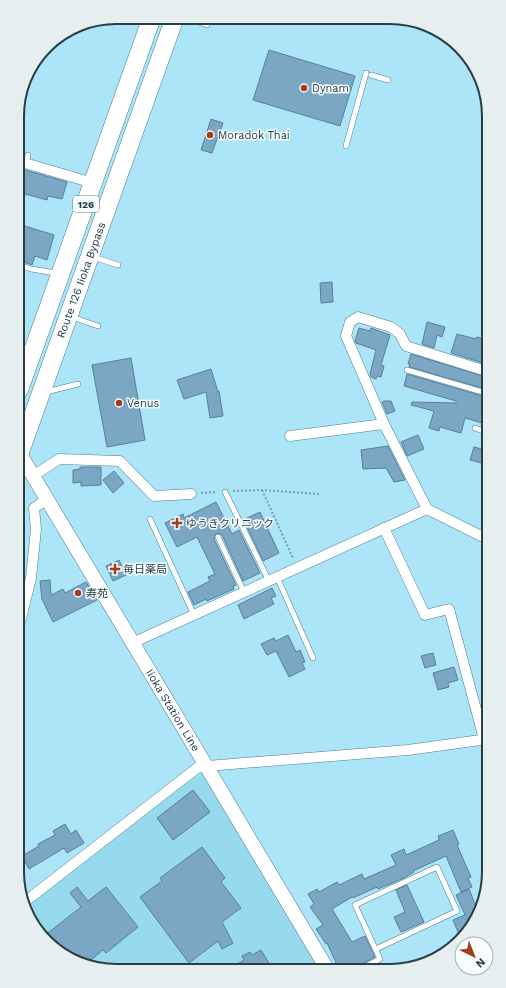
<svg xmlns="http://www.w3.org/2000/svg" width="506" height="988" font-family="'Work Sans','Noto Sans JP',sans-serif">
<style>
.built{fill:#97d9ed}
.building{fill:#7ca7c4;stroke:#567f9b}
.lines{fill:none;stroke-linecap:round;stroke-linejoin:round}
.lane-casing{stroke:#487f8e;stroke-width:6}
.street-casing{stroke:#487f8e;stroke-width:11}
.secondary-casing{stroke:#487f8e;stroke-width:15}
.highway-casing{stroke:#487f8e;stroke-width:19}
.path{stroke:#75a1ae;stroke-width:2;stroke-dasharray:2 2;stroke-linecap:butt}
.lane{stroke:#fff;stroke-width:5}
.street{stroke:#fff;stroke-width:10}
.secondary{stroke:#fff;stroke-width:14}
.highway{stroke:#fff;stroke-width:18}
.poi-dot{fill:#a33c18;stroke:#f7fdff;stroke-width:1.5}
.labels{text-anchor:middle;stroke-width:3;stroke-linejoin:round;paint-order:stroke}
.shield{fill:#f7fdff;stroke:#65777d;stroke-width:1}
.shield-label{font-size:10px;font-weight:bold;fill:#273e45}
.poi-label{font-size:11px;fill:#273e45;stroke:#f7fdff;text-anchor:start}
.street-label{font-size:11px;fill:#273e45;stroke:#f7fdff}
.rim{fill:none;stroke:#273e45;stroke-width:2}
</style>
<rect width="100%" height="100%" fill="#ace5f7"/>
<!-- built -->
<polygon class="built" points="202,773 318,967 103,970 51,947 25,908 189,781"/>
<!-- building -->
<g class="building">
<polygon points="269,50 355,76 340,126 253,100"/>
<polygon points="211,119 223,123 212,153 201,150"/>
<polygon points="18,168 67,182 62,199 48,196 47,200 18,192"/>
<polygon points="18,224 54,235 47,260 35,256 32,265 21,261 23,254 19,253"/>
<polygon points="332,282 333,302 321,303 320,283"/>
<polygon points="427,322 445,327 442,337 437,335 434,348 422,344"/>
<polygon points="359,328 370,331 371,328 390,335 381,365 384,366 381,377 377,376 376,379 371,377 370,374 376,350 356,343 355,341"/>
<polygon points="457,334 476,339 477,337 485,339 486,364 451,353"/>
<polygon points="411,354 486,377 486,389 409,367 410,364 408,364"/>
<polygon points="131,358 145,440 107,447 92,365"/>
<polygon points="211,369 218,392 219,391 223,416 210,418 206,392 184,399 177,380"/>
<polygon points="407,374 486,397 486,424 465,418 461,433 440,427 439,431 429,428 434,411 411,405 412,402 456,403 456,401 404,386"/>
<polygon points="384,401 391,401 395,411 387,414 382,402"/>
<polygon points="418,435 424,449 407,456 401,442"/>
<polygon points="388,446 405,480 394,482 386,468 363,469 361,450"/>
<polygon points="474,447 486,450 486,464 470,460"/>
<polygon points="80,467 101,467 101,485 81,486 81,482 73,483 73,470 80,469"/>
<polygon points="114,471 124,483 113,493 103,480"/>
<polygon points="216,502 232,534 239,530 260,573 243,581 222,535 219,533 216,534 214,539 236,585 233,586 234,589 207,601 206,599 194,605 188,592 210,581 208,577 215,574 197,537 177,547 165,523 183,514 184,518"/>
<polygon points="260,512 279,553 263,561 247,527 250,525 247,518"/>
<polygon points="119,560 126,575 113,581 106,566"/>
<polygon points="50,580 51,595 63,589 65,593 86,582 97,600 53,622 42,599 40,581"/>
<polygon points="272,588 276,596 271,598 274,604 244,619 238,605"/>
<polygon points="288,635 296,652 300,650 305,662 302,663 305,669 289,677 276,651 267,655 261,644 274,638 276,641"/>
<polygon points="433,653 436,665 425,668 421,656"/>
<polygon points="454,667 458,680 448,683 449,687 438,690 433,673"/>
<polygon points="193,790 210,812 173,840 157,818"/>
<polygon points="65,824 71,834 76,830 84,843 67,853 64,848 29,869 22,856 39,846 38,844 55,835 53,831"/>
<polygon points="453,830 459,844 457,845 471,877 468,878 472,887 461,892 446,856 413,871 414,872 404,878 378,889 377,887 353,898 352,897 332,909 352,942 365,936 375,957 356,967 338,967 327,943 326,944 316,929 323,925 310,907 314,904 308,894 317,889 319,892 337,882 339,885 362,874 364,879 396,865 391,855 404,849 406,855 439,840 438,836"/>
<polygon points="202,847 225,878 221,882 241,908 222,922 233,943 222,949 218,941 189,963 140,897 162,881 160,878"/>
<polygon points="407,885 424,922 401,932 394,917 405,912 396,890"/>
<polygon points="77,887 88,901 106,887 138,927 106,953 103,950 87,963 51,947 44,936 81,907 70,893"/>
<polygon points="469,889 477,909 468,933 460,937 453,920 465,915 456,895"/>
<polygon points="261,950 272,968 231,968 244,960 242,956 250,952 252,955"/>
</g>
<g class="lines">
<defs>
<g id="lane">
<polyline points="184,17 207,25"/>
<polyline points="371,75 388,80"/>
<polyline points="346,146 366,73"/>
<polyline points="26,163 28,155"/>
<polyline points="93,257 118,265"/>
<polyline points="19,265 31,269 56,273"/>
<polyline points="72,317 98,326"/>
<polyline points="407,370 486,393"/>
<polyline points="46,392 78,384"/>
<polyline points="475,428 486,432"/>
<polyline points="225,492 269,581"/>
<polyline points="150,519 194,615"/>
<polyline points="218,537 244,592"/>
<polyline points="277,577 313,658"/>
<polyline points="364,967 380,959 355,905 437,867 457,911 376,949"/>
</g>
<g id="street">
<polyline points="18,161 93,183"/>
<polyline points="486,371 406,346 400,334 391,327 358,317 350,322 346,336 384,424 427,509 487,539"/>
<polyline points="290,436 384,424"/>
<polyline points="33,476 59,459 120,461 154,496 191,494"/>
<polyline points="384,528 425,615 449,609 484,739"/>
<polyline points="21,619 31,578 36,529 34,508 47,499"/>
<polyline points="132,643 427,509"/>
<polyline points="22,904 197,768 207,766 408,750 488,739"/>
</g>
<polyline id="secondary" points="20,454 326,967"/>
<g id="highway">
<polyline points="19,390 152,17"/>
<polyline points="20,452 175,17"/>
</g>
</defs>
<!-- lane casing -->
<use href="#lane" class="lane-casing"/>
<!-- street casing -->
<use href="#street" class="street-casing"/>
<!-- secondary casing -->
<use href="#secondary" class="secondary-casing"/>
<!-- highway casing -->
<use href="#highway" class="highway-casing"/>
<!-- path -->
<g class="path">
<polyline points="262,490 293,558"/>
<polyline points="233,491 262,490 319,494"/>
<polyline points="201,493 216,492"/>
</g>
<!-- lane -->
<use href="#lane" class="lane"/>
<!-- street -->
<use href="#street" class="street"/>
<!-- secondary -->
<use href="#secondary" class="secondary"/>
<!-- highway -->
<use href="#highway" class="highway"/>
</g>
<!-- markers -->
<g class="poi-dot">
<circle cx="304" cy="88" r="4"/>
<circle cx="210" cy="135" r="4"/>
<circle cx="119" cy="403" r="4"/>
<path d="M175 517h4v4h4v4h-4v4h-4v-4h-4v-4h4z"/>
<path d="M113 563h4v4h4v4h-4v4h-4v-4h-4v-4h4z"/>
<circle cx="78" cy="593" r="4"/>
</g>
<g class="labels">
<!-- shield labels -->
<rect class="shield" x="73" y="196" width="26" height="16" rx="3"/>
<g class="shield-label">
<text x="86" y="208">126</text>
</g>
<!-- poi labels -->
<g class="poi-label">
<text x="312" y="92">Dynam</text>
<text x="218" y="139">Moradok Thai</text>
<text x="127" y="407">Venus</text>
<text x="186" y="527">ゆうきクリニック</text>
<text x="123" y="573">毎日薬局</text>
<text x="86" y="597">寿苑</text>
</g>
<!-- street labels -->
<g class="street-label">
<text transform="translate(81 280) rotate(-70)" y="4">Route 126 Iioka Bypass</text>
<text transform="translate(173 710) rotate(59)" y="4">Iioka Station Line</text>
</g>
</g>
<!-- crop -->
<path d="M0 0H506V988H0ZM116 24H390A92 92 0 0 1 482 116V872A92 92 0 0 1 390 964H116A92 92 0 0 1 24 872V116A92 92 0 0 1 116 24Z" fill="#e6eef0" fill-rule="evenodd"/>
<path class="rim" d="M116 24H390A92 92 0 0 1 482 116V872A92 92 0 0 1 390 964H116A92 92 0 0 1 24 872V116A92 92 0 0 1 116 24Z"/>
<!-- north arrow -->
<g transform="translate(474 956) rotate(137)"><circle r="19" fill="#f7fdff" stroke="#a4b1b5"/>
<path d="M0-3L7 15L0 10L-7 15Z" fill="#a33c18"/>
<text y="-6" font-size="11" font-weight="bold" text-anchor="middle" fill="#273e45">N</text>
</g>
</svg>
